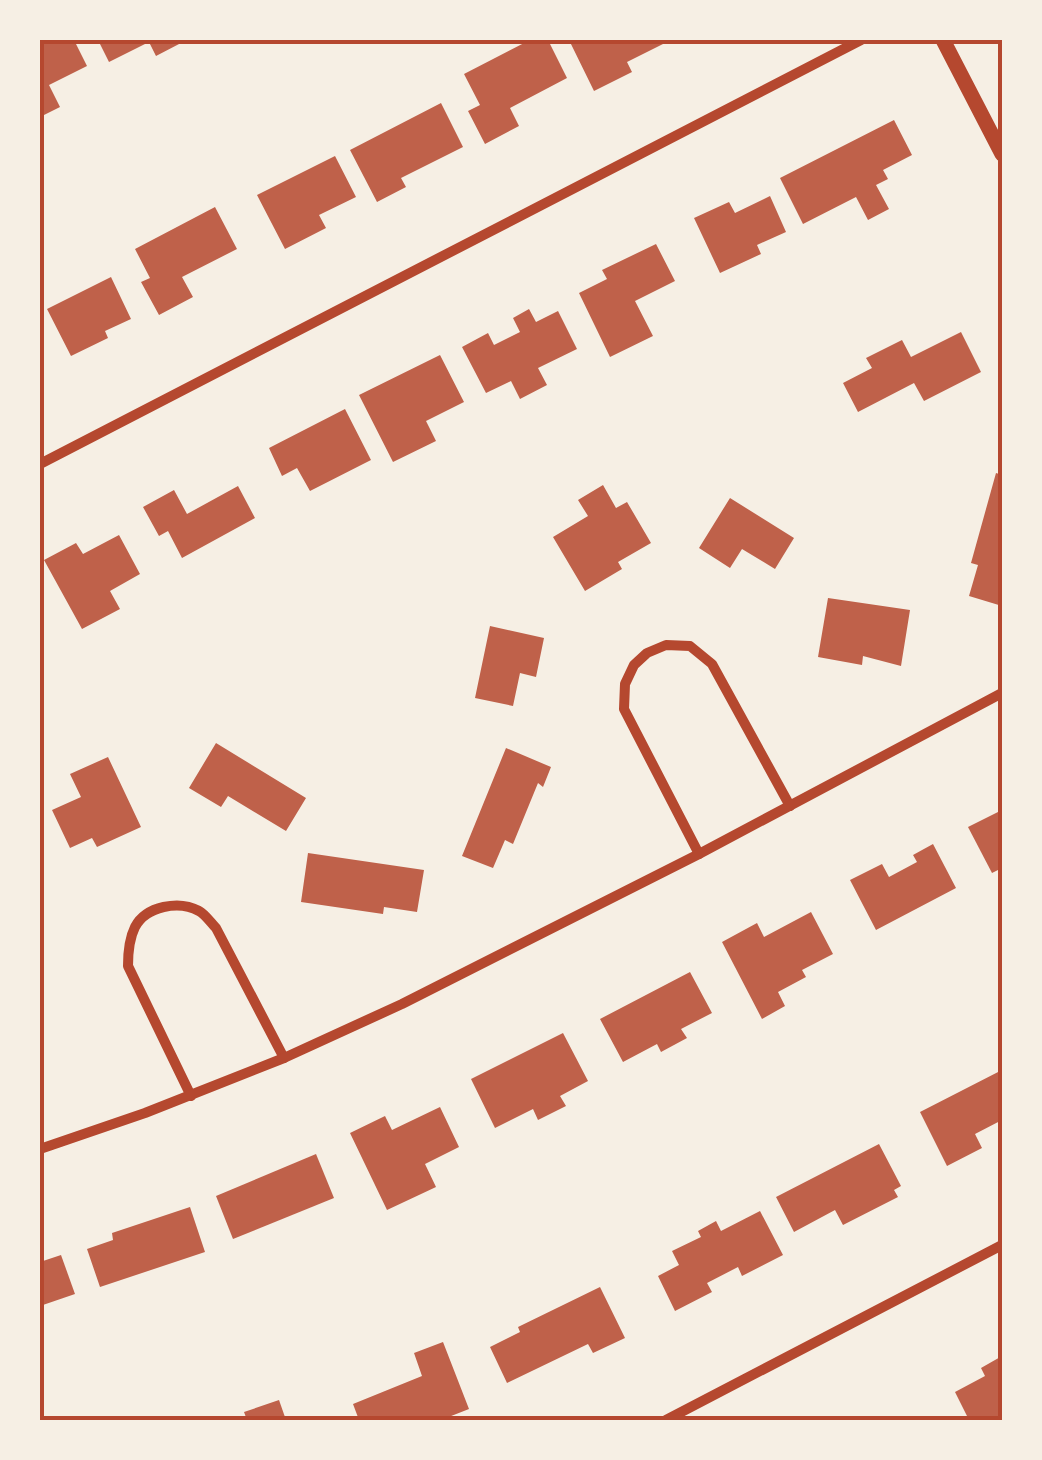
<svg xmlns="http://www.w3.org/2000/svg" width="1042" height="1460" font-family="Quicksand,sans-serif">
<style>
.building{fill:#bf614a}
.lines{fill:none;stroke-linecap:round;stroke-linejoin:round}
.minor{stroke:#b5482f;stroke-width:10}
.tertiary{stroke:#b5482f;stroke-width:15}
.neatline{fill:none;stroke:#b5482f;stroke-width:4}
</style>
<rect width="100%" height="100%" fill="#f6efe4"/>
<!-- building -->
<g class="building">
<polygon points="40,40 74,40 87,66 49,85 60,107 40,117"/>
<polygon points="98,40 179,40 181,43 156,56 149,42 109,62"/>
<polygon points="530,40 548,40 567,78 510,108 519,126 485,144 468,111 480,105 464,74"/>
<polygon points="569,40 671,40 627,62 632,72 594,91"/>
<polygon points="441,103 463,147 401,178 406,187 377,202 350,150"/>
<polygon points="894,120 912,155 883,170 888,179 876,185 889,209 868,220 856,197 803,224 780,178"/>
<polygon points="335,156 356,197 319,215 326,228 285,249 257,195"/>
<polygon points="770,196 786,232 757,245 761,254 720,273 694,218 729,202 735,213"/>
<polygon points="215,207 237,249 182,277 193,297 159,315 141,282 150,278 135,249"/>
<polygon points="656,244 675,281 635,301 653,336 610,357 579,293 607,279 602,270"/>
<polygon points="111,277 131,319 105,331 108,338 71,356 47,309"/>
<polygon points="529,309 536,322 558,311 577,349 538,368 547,385 520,399 511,381 486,393 462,347 488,333 494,345 520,332 513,318"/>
<polygon points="961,332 981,372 924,401 914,383 858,412 843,383 872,368 866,358 902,340 911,357"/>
<polygon points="440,355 464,402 426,421 436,441 393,462 359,395"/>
<polygon points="345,409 371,460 310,491 297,468 282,476 269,448"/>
<polygon points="996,473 1002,475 1002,606 969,596 978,565 971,563"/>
<polygon points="603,485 616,508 627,502 651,543 618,562 622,569 585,591 553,537 588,516 578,500"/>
<polygon points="238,486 255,518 182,558 168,531 159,536 143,507 174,490 187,514"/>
<polygon points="730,498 794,538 775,569 742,549 730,568 699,548"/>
<polygon points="119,535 140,574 110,591 120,609 82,629 44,560 76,543 83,554"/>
<polygon points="828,598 910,610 901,666 863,656 862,665 818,657"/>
<polygon points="490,626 544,638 536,677 520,673 513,706 475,698"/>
<polygon points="216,743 306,798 286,831 228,796 221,807 189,788"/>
<polygon points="506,748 551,767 543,787 538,783 513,844 505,840 493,868 462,856"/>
<polygon points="108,757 141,827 97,847 92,838 70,848 52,810 81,797 70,774"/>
<polygon points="1002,810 1002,868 992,873 968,827"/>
<polygon points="933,844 956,888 876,930 850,880 882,864 889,877 917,862 913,855"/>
<polygon points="308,853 424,870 417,912 384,907 383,914 301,902"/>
<polygon points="811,912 833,954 802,970 806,977 778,992 785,1006 762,1019 722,942 757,923 764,937"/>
<polygon points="690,972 712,1013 681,1029 687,1038 661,1052 657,1044 623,1062 600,1019"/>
<polygon points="563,1033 588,1081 560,1096 566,1106 538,1120 533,1109 495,1128 471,1079"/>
<polygon points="1002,1070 1002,1120 975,1134 982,1148 947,1166 920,1112"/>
<polygon points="440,1107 459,1147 425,1164 436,1187 387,1210 350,1133 385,1116 392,1130"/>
<polygon points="879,1144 901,1186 894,1190 898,1197 843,1225 835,1210 794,1232 776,1197"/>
<polygon points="316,1154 334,1198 233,1239 216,1196"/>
<polygon points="190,1207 205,1252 100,1287 87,1249 113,1240 112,1233"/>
<polygon points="760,1211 783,1255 742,1276 738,1267 707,1283 712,1292 675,1311 658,1276 679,1265 672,1251 701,1237 698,1231 716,1221 721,1231"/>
<polygon points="61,1255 75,1294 40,1306 40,1262"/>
<polygon points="600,1287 625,1338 593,1353 588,1344 507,1383 490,1347 520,1332 518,1327"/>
<polygon points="443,1342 469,1409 441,1420 434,1420 432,1416 422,1420 359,1420 353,1404 422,1376 414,1353"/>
<polygon points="1002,1356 1002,1420 969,1420 955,1392 985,1376 981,1368"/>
<polygon points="279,1400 286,1420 247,1420 244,1412"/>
</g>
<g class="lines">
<!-- minor -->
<g class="minor">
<polyline points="40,464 861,40"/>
<polyline points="699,854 624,709 625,684 634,665 647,653 666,645 690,646 712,664 790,806"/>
<path d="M191,1096l-63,-130c0,-13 1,-27 7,-39 11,-21 44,-27 64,-16 6,3 12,12 17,17l68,130"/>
<polyline points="40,1149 145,1113 284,1058 402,1004 699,854 1002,693"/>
<polyline points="666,1420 1002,1245"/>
</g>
<!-- tertiary -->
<polyline class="tertiary" points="943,40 1002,154"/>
</g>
<!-- border -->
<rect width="1042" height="1460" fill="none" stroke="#f6efe4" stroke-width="85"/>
<rect x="42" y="42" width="958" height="1376" class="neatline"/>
</svg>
